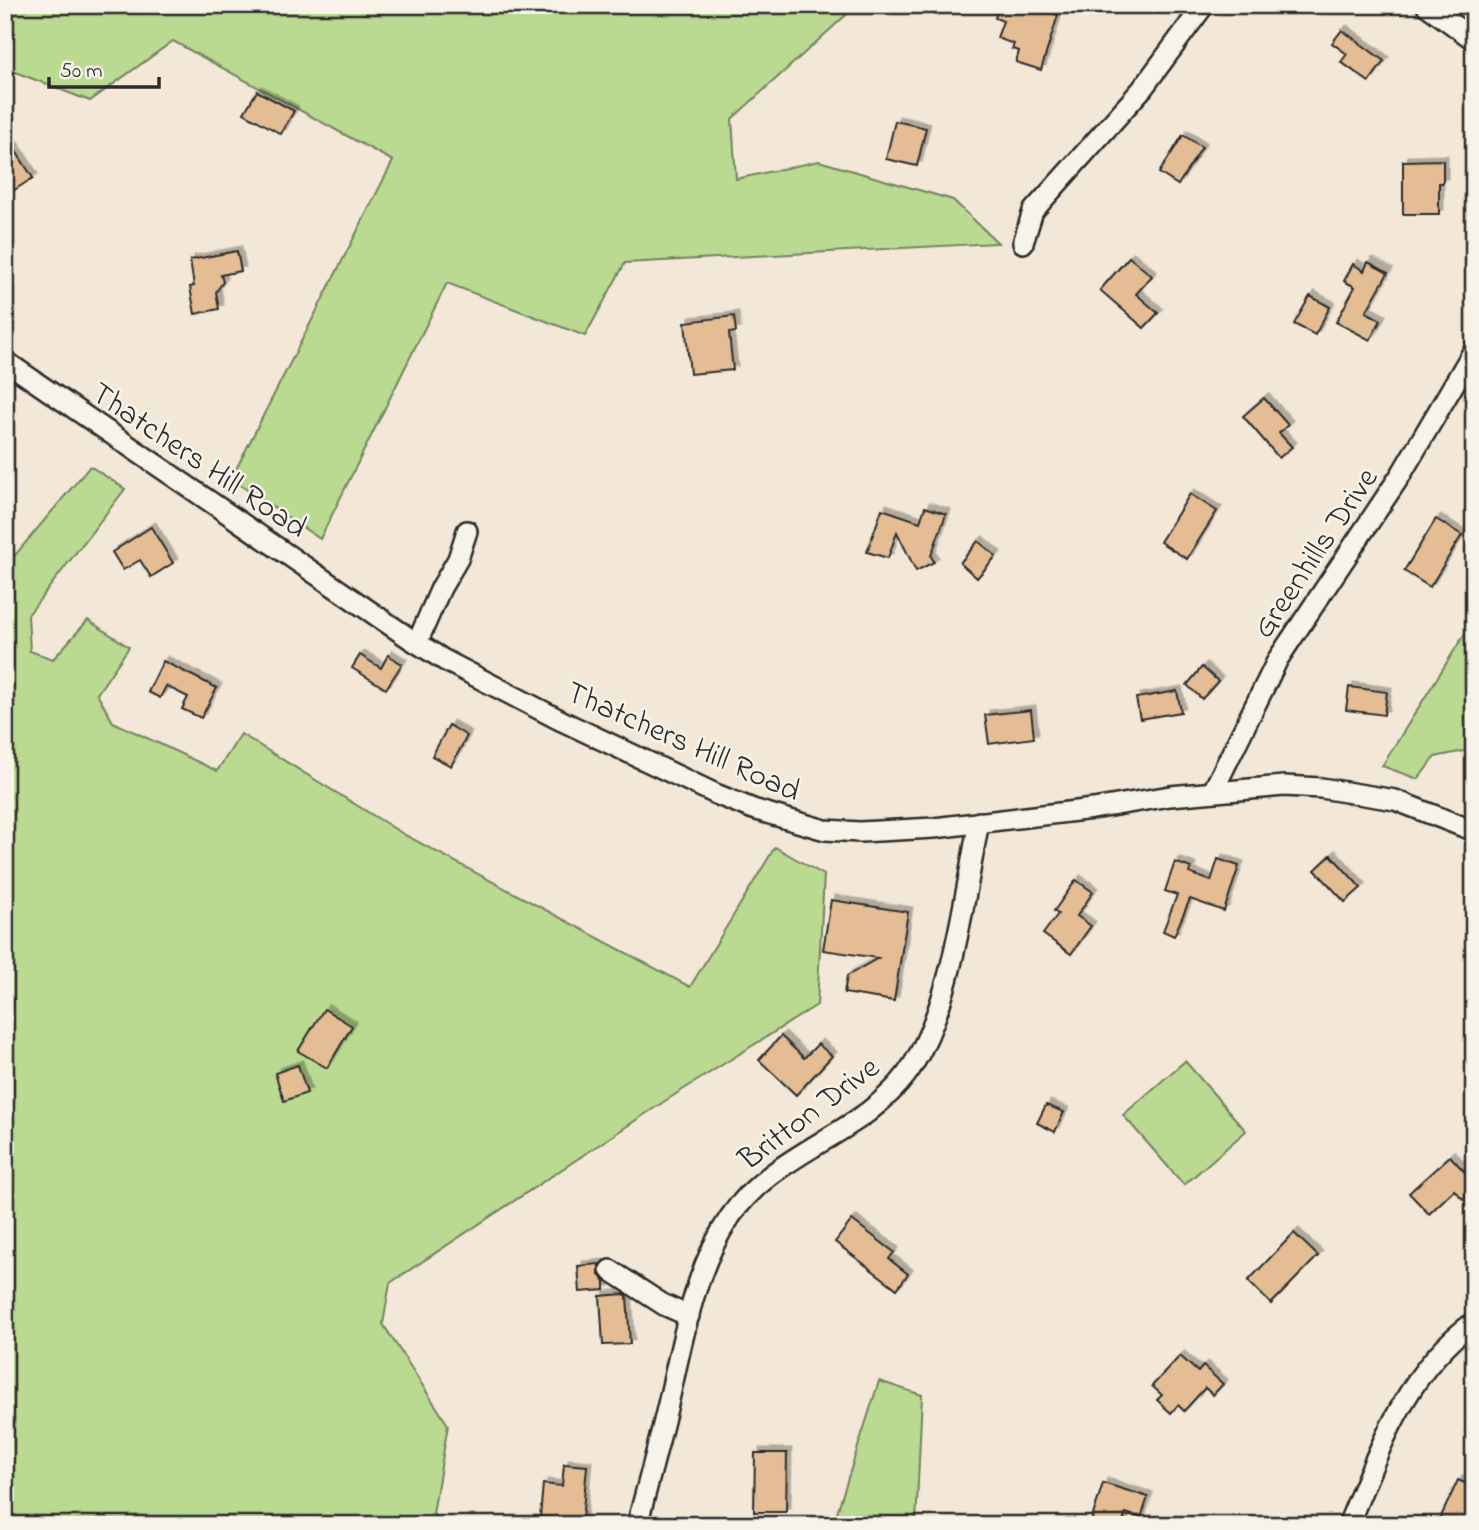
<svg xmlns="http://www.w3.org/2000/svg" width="1479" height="1530" font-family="'Indie Flower',sans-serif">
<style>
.green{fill:#bad991;stroke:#72825e;stroke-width:2}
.building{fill:#e4bd95;stroke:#2b2b2b;stroke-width:2;filter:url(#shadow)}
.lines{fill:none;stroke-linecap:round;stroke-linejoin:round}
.minor-casing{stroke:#2b2b2b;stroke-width:24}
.minor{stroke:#f7f3e8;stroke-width:19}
.labels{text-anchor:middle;stroke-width:5;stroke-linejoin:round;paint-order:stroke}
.street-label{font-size:32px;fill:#2b2b2b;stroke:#f7f3e8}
</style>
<defs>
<filter id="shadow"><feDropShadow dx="4.5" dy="-4.5" stdDeviation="0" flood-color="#0004"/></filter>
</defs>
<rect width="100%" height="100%" fill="#f3e8d7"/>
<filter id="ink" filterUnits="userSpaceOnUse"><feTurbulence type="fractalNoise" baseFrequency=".0143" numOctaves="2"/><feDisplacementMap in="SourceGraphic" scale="14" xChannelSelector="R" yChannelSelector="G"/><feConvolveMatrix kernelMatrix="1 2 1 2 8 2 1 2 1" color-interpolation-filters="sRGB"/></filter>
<g filter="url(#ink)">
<!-- green -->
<g class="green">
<polygon points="5,5 857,5 732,119 736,179 819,161 953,200 998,243 625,263 585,336 447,283 320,539 231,479 393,161 173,41 90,101 5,68"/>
<polygon points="90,466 125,489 28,615 30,651 53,659 88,620 129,647 97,694 113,722 217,771 241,734 405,835 690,987 775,847 824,875 817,1005 665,1101 390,1283 383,1324 448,1425 433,1514 442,1525 5,1525 5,567"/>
<polygon points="1474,619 1474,749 1435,757 1418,779 1382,766"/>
<polygon points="1185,1061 1246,1131 1184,1185 1123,1115"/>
<polygon points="879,1381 922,1395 916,1525 833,1525"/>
</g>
<!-- building -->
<g class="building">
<polygon points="999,5 1025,5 1058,15 1041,70 1016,62 1019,51 1012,49 1014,44 997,38 1003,21 995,18"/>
<polygon points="1342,30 1384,61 1369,82 1341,62 1347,54 1332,43"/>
<polygon points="257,91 294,111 281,134 244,113"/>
<polygon points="895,121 926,128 917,166 886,159"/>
<polygon points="5,134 33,178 5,196"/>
<polygon points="1183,135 1202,147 1178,185 1159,173"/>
<polygon points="1443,160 1443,183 1439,183 1439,214 1403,214 1403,161"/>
<polygon points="237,251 241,271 221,275 223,282 216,292 219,309 195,314 190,287 194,286 190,260"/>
<polygon points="1129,257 1152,276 1136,294 1158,313 1144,328 1100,290"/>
<polygon points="1368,262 1388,273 1366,312 1381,320 1370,340 1336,322 1355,287 1344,281 1353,264 1364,271"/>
<polygon points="1310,296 1330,307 1315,335 1294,324"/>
<polygon points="734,316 736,332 729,333 733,370 690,374 685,322"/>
<polygon points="1264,398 1288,425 1279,433 1292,447 1279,458 1243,416"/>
<polygon points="1190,494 1217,511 1187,559 1160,542"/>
<polygon points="925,507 946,514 931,556 934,562 916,571 897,532 888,558 867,552 882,509 920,522"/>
<polygon points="1436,519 1462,535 1430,587 1404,571"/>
<polygon points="151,527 173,563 151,577 140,560 123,570 112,552"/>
<polygon points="978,541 996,556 977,578 960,563"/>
<polygon points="360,655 381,668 388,655 402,664 386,689 352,668"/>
<polygon points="163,661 217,688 201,718 182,709 188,697 166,686 160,698 148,692"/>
<polygon points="1202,667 1218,681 1202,699 1187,685"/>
<polygon points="1349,687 1387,692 1384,715 1346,710"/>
<polygon points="1177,691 1181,712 1140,719 1136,698"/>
<polygon points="1031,710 1034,738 989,744 985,715"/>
<polygon points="449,725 467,736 451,766 432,756"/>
<polygon points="1331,855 1361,888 1345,902 1315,870"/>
<polygon points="1218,859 1239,866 1224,911 1190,899 1174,936 1163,931 1177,895 1165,891 1175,862 1191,868 1189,873 1211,881"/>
<polygon points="1076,880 1093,892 1077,916 1091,926 1071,954 1043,934 1058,914 1054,911"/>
<polygon points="831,900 908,912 894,1001 844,993 847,976 878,958 823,950"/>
<polygon points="324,1009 352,1026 327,1068 298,1051"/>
<polygon points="781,1036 804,1058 818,1044 832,1056 796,1095 759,1060"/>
<polygon points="298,1065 307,1093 284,1101 275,1073"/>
<polygon points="1046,1105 1064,1112 1055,1132 1037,1123"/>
<polygon points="1450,1156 1474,1182 1474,1189 1463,1199 1454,1190 1429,1214 1409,1193"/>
<polygon points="852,1220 894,1252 889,1259 908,1274 897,1289 835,1242"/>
<polygon points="1294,1233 1318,1256 1271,1304 1248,1281"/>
<polygon points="599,1264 599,1275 605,1281 605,1290 580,1292 578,1266"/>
<polygon points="624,1294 627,1296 630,1344 603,1345 600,1296"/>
<polygon points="1180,1356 1198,1372 1203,1366 1223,1384 1213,1395 1205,1388 1184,1411 1178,1405 1171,1413 1157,1400 1162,1395 1152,1386"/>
<polygon points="755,1453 787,1453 786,1512 754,1512"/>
<polygon points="564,1464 587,1466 582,1521 540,1517 543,1484 562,1486"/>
<polygon points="1458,1480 1474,1487 1474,1514 1469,1525 1437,1525"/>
<polygon points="1103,1483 1148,1497 1141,1518 1126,1513 1122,1525 1090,1525"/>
</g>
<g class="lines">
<defs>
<g id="minor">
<polyline points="1426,5 1474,40"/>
<polyline points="1023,243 1033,211 1142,89 1204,5"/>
<polyline points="5,361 409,638 444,660 562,721 718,795 753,809 825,830 860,832 934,828 1093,809 1170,796 1284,786 1321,788 1395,800 1474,831"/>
<polyline points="417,643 441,588 458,559 467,531"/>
<polyline points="1213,791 1278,659 1400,476 1474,350"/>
<polyline points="610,1270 664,1305 689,1316"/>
<path d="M637,1525c12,-45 24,-89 34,-134 13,-58 25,-124 59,-174 34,-50 92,-71 138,-105 14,-11 27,-22 38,-37 45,-61 58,-178 73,-253"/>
<path d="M1348,1525c31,-74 58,-155 126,-203"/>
</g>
</defs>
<!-- minor casing -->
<use href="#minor" class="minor-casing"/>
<!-- minor -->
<use href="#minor" class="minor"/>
</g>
</g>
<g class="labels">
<!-- street labels -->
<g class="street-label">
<text transform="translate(200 459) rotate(34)" y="11">Thatchers Hill Road</text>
<text transform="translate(1314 552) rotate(-56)" y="11">Greenhills Drive</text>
<text transform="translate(684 740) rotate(24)" y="11">Thatchers Hill Road</text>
<text transform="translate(808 1112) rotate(-37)" y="11">Britton Drive</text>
</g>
</g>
<!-- margin -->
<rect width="1479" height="1530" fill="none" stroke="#f7f3e8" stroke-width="28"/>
<rect x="14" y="14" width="1451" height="1502" fill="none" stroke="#2b2b2b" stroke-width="2.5" filter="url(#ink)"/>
<!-- scale -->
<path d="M49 77v10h110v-10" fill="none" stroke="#2b2b2b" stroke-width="3.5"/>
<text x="60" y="77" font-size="21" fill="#2b2b2b" stroke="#f7f3e8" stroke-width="5" paint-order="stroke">50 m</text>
</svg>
